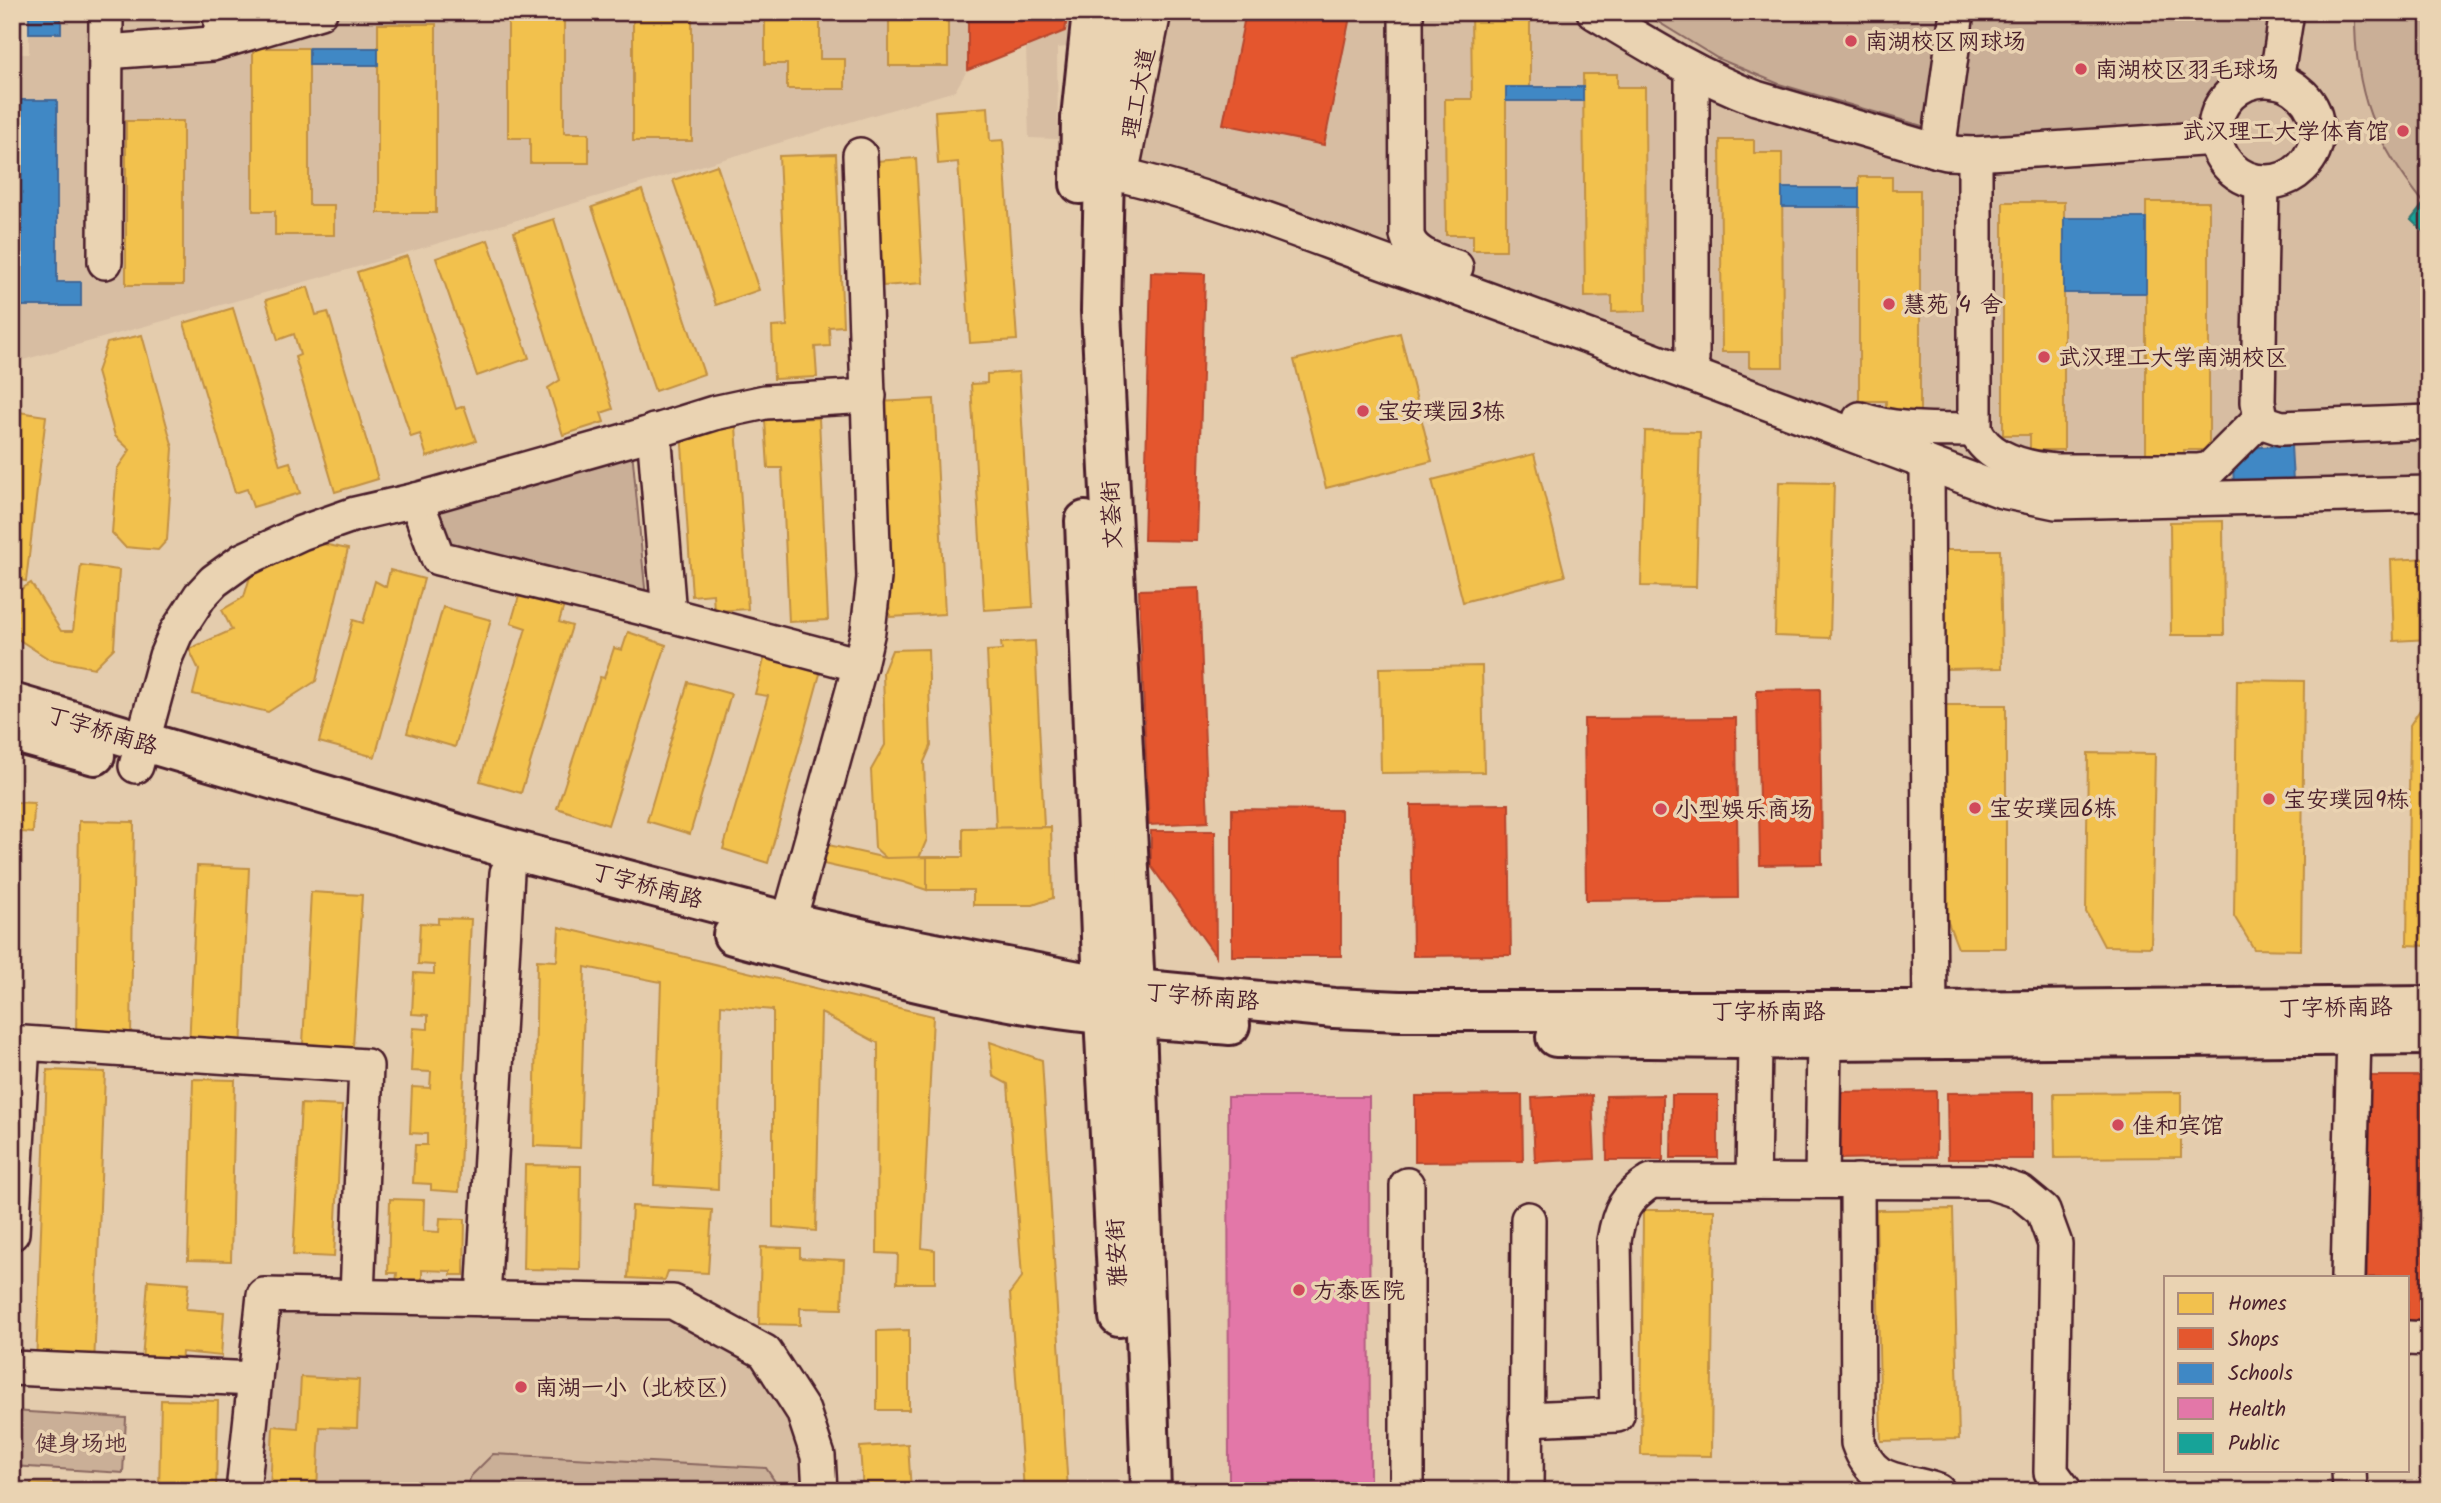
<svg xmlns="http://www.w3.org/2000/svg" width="2441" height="1503" font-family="Kalam,'LXGW WenKai TC',sans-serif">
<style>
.built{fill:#d7bda2}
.green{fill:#caaf97;stroke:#8a6761;stroke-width:2}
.homes{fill:#f2c14e;stroke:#c09044;stroke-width:2}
.shops{fill:#e4572e;stroke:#b6462d;stroke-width:2}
.schools{fill:#3f88c5;stroke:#426897;stroke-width:2}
.health{fill:#e377a8;stroke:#b55d82;stroke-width:2}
.public{fill:#17a398;stroke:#267b77;stroke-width:2}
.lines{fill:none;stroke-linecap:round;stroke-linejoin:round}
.minor-casing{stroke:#4a1f2b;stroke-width:38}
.major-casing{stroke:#4a1f2b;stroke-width:44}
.minor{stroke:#ead3b2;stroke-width:33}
.major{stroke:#ead3b2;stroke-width:38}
.poi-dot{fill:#d1495b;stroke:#ead3b2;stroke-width:2.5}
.labels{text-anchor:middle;stroke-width:7;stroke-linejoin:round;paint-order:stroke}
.poi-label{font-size:23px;fill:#4a1f2b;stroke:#ead3b2;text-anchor:start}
.street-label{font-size:23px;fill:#4a1f2b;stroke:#ead3b2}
.park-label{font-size:23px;fill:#5d353b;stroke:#ead3b2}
</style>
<rect width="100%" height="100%" fill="#e4ccad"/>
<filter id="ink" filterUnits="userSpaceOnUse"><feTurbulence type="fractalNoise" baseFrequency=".0143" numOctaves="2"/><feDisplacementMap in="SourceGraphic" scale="14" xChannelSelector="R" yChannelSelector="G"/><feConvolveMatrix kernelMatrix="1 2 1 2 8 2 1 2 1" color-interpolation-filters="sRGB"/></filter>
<g filter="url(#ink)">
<!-- built -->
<g class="built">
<polygon points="29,12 1074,12 1067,47 1057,48 1058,139 1029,138 1026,46 968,69 955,91 351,269 12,363 13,54 29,54"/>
<polygon points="1144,12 2429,12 2429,481 2088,494 1984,475 1118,157"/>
<polygon points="264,1295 673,1302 765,1352 820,1491 243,1491"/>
</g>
<!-- green -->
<g class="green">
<path d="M1642,12h632l-9,58c-38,7 -53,23 -65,58l-222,11 -32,-6 -167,-49 -62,-26z"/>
<path d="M2355,12h74v225l-18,-17 13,-17c-50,-62 -70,-110 -69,-191z"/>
<polygon points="631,439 647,609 438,558 416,500"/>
<polygon points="12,1411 126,1418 123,1473 12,1466"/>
<polygon points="493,1454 766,1468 781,1491 465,1491 471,1476"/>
</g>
<!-- homes -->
<g class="homes">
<polygon points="508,12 564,12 564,133 589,133 589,163 530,163 530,138 508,138"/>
<rect x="633" y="12" width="59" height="129"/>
<polygon points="765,12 820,12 820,59 845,59 845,89 787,89 787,64 765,64"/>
<rect x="889" y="12" width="59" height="54"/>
<polygon points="1471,12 1530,12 1530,87 1506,87 1506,250 1473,250 1473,235 1446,235 1445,99 1472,99"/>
<rect x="378" y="24" width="58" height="189"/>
<polygon points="253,48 309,48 309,205 334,205 334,235 275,235 275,211 253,211"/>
<polygon points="1583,74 1617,74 1617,87 1645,87 1646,311 1612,312 1612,296 1585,297"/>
<polygon points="988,107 990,141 1003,140 1017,340 970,343 958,162 938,164 935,111"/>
<rect x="126" y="121" width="57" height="164"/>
<polygon points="1720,140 1754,140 1754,153 1782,153 1783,367 1749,367 1749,352 1722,352"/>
<polygon points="836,154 843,326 829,327 830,346 815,347 817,377 774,379 772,327 787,326 779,156"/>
<polygon points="916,158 923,283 883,286 876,161"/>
<polygon points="717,165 759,290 716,305 673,180"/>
<polygon points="1859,177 1892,177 1892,190 1920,190 1920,416 1886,416 1886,401 1859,401"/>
<polygon points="642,190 704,374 655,391 592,207"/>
<polygon points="2003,202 2064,202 2064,450 2030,450 2030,435 2003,435"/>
<polygon points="2146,202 2209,202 2209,450 2184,450 2184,466 2146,466"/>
<polygon points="554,219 613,409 601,413 604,422 563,435 548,388 560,380 514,232"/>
<polygon points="488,240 529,358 477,376 436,258"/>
<polygon points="407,256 456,409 464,406 476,441 427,457 420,434 411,437 357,272"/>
<polygon points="308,287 316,315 328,312 378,479 335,492 295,357 300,355 294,334 278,340 266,300"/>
<polygon points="233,308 280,465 290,462 300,493 253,507 247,489 235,493 184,323"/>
<polygon points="1400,333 1432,461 1326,488 1294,360"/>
<polygon points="142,335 173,448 167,540 158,550 125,547 112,533 117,469 130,450 115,436 97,372 107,343"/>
<polygon points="1019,372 1033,607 984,610 971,384 987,383 987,374"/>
<polygon points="934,399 945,614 890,617 879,402"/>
<polygon points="12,411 46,416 26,581 12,579"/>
<polygon points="819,418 828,620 789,622 782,468 768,468 765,420"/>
<polygon points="736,426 748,609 714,611 713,594 692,596 681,430"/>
<polygon points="1645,431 1700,432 1696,587 1641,586"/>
<polygon points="1534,454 1565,576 1463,602 1432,480"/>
<polygon points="1779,482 1834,483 1830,638 1775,636"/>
<polygon points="2223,521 2224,635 2171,635 2170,522"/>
<polygon points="293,538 348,549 316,681 268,712 193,694 199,670 189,649 232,630 222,610 244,597 257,553 286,559"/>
<polygon points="1942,550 2000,550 2002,668 1944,669"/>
<polygon points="2429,558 2429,639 2394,641 2391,560"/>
<polygon points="81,565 119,570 114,648 94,668 49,659 18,639 12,630 12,595 31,583 61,631 73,631"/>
<polygon points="390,570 424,579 375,757 319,742 353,620 363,623 375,581 386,587"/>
<polygon points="522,586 566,599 559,622 572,626 521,793 480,781 526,628 511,623"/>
<polygon points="443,607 491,620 455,747 407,733"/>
<polygon points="628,632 666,645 608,825 557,808 600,677 604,678 614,648 622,650"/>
<polygon points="1035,641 1044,827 996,828 987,651 1002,650 1001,643"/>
<polygon points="767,648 823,663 768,863 723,849 768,696 755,694"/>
<polygon points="928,649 931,746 924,762 927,839 919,858 886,858 875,848 871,770 885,745 883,672 892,650"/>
<polygon points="1482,666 1484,772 1381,773 1379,668"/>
<polygon points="2237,680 2304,681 2301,950 2254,949 2234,916"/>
<polygon points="688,682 731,694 690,834 647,821"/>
<polygon points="2429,696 2429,946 2407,945 2410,725"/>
<polygon points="1943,705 2006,705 2006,948 1958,948 1944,912"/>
<polygon points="2088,753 2155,754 2151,947 2104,946 2086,912"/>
<polygon points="12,802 34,803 33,833 21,832 12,970"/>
<polygon points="79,821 134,822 131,1037 76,1036"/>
<polygon points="1051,827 1053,898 1033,905 973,905 973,890 927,890 927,857 963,857 963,828"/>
<polygon points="824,844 886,858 927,857 927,890 903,882 819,863"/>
<polygon points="197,866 249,868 241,1052 189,1049"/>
<polygon points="311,892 362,895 353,1047 303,1044"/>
<polygon points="438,918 471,919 459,1192 431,1190 431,1184 413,1183 415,1145 427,1145 427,1134 410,1133 412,1087 430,1088 431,1072 411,1071 413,1028 428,1029 428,1015 412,1014 414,973 434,974 434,965 418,964 420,923 438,924"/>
<polygon points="559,927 933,1016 922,1248 935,1250 935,1283 897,1283 898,1254 877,1253 878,1043 821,1013 816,1231 773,1227 773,1010 721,1005 718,1189 654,1185 661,982 585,967 580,1148 534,1146 537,960 557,961"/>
<polygon points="990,1042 1042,1060 1068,1491 1024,1491 1010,1293 1022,1277 1008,1084 993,1076"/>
<polygon points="47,1070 105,1072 94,1368 36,1365"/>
<polygon points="193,1079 235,1080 231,1261 188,1260"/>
<polygon points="2181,1092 2181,1157 2055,1158 2054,1093"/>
<polygon points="301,1104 342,1106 334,1257 293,1255"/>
<polygon points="525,1165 581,1166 580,1270 523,1269"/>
<polygon points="390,1199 424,1200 423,1231 439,1232 440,1218 465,1219 464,1275 451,1275 451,1271 422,1270 422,1284 396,1283 397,1273 388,1273"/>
<polygon points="632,1206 712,1210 708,1273 668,1271 665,1280 628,1278"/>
<polygon points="1953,1209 1959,1439 1881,1441 1876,1210"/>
<polygon points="1643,1210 1714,1210 1711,1456 1641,1455"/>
<polygon points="761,1247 800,1248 800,1258 844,1260 842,1309 800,1308 800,1325 759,1324"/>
<polygon points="148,1280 189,1283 186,1309 224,1312 221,1356 182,1352 181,1364 142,1361"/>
<polygon points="909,1330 909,1410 877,1410 877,1331"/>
<polygon points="301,1377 359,1380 357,1428 320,1427 317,1491 270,1491 273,1426 298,1428"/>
<polygon points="161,1400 218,1401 216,1491 159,1491"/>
<polygon points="908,1444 911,1491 863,1491 860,1447"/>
<polygon points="31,1483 115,1487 115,1491 31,1491"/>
</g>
<!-- shops -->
<g class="shops">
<polygon points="968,12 1068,12 1065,31 968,70"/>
<polygon points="1246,12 1351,12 1324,145 1223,124"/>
<polygon points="1151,272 1205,274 1197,541 1144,540"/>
<polygon points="1199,588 1208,822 1149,825 1139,590"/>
<polygon points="1820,689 1822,864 1760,865 1757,690"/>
<polygon points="1736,718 1738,898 1586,900 1584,719"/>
<polygon points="1509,804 1511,955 1413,956 1411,805"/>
<polygon points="1232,809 1341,810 1341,956 1232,956"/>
<polygon points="1151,831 1215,831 1216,956 1151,866"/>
<polygon points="2365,1076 2429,1076 2429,1331 2408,1331 2408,1277 2367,1277"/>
<polygon points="1936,1091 1936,1157 1837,1159 1836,1092"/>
<polygon points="2034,1092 2034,1159 1948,1159 1947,1093"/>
<polygon points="1522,1095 1523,1161 1415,1162 1415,1096"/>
<polygon points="1592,1095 1595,1159 1535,1162 1532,1098"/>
<polygon points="1663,1095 1663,1160 1607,1160 1606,1096"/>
<polygon points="1672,1095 1718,1095 1718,1158 1671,1158"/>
</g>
<!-- schools -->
<g class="schools">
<rect x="29" y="12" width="32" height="21"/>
<rect x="309" y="48" width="69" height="17"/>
<rect x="1506" y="87" width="77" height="14"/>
<polygon points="13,100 57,100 57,282 81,282 81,306 13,306"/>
<rect x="1782" y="188" width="77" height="19"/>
<rect x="2064" y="218" width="82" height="75"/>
<polygon points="2291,445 2293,481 2234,485 2232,449"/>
</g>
<!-- health -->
<polygon class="health" points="1228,1097 1369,1097 1370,1483 1229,1483"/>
<!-- public -->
<polygon class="public" points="2424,204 2429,208 2429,237 2411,220"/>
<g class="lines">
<defs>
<g id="minor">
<path d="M1406,12l1,223c5,21 31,26 49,32"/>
<path d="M1594,12c53,32 104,64 162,86l171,50 20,5 28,1 241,-16"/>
<polyline points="221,41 221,12"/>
<polyline points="106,52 212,44 320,12"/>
<polyline points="1692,70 1692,359"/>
<circle cx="2266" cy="131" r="51"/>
<polyline points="2276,81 2287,12"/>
<polyline points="1938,151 1957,12"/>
<path d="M1975,154v276c13,30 50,38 80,41h143l12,-2 51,-51"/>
<path d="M1104,171c103,22 203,64 302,99 200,71 398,147 596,221l54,11 373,-9"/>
<polyline points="1121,175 1154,12"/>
<polyline points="2262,182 2258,402 2261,418 2269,424 2281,428 2429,422"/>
<polyline points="105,262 106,12"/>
<path d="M1860,419c38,13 76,10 115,11"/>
<polyline points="654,431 669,615"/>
<polyline points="1927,463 1930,1036"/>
<polyline points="416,500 438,558 647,609 860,665"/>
<polyline points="136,766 166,656 176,633 200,596 214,581 243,560 301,533 355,514 416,500 631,439 714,413 765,402 869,396"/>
<polyline points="782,946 860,665 868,631 874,578 860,155"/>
<polyline points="1753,1181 1755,1040"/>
<polyline points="1822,1181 1824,1040"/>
<path d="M1857,1181l1,262c16,45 42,34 80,48"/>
<polyline points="12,1233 23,1043 366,1066 357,1296"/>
<polyline points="2348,1277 2354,1035"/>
<polyline points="483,1299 507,873"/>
<polyline points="2408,1338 2429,1339"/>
<polyline points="12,1368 255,1379"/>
<path d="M1526,1419l91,-4 -3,-174c5,-31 11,-43 37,-60l338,1 31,10 23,19 12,33 -4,228 14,19"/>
<polyline points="2349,1470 2350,1491"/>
<polyline points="243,1491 264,1295 673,1302 765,1352 803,1411 818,1456 820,1491"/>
<polyline points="1407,1491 1407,1185"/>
<polyline points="1526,1491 1528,1219"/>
</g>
<g id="major">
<polyline points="1120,12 1104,171 1101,311 1135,989 1151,1491"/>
<polyline points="1080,184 1081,118 1092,12"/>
<polyline points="1085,521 1104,1015 1119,1317"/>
<polyline points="12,703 513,850 788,922 883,943 1104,986 1334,1008 1400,1011 1930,1011 2429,1006"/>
<polyline points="12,732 95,755"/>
<path d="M733,935c101,27 202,54 306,71 63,10 127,14 191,19"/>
<polyline points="1556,1037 1824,1040 2429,1035"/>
</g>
</defs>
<!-- minor casing -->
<use href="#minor" class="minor-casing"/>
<!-- major casing -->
<use href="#major" class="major-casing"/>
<!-- minor -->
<use href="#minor" class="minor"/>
<!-- major -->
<use href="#major" class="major"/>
</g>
</g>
<!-- markers -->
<g class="poi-dot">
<circle cx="1851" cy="41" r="7"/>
<circle cx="2081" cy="69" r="7"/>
<circle cx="2403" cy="131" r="7"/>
<circle cx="1889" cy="304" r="7"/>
<circle cx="2044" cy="357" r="7"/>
<circle cx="1363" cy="411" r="7"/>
<circle cx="2269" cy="799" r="7"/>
<circle cx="1975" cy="808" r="7"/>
<circle cx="1661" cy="809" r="7"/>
<circle cx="2118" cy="1125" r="7"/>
<circle cx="1299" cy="1290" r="7"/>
<circle cx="521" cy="1387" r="7"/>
</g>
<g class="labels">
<!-- poi labels -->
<g class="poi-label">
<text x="1865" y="49">南湖校区网球场</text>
<text x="2095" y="77">南湖校区羽毛球场</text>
<text x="2389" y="139" text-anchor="end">武汉理工大学体育馆</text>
<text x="1903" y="312">慧苑 4 舍</text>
<text x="2058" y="365">武汉理工大学南湖校区</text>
<text x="1377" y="419">宝安璞园3栋</text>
<text x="2283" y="807">宝安璞园9栋</text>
<text x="1989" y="816">宝安璞园6栋</text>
<text x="1675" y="817">小型娱乐商场</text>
<text x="2132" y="1133">佳和宾馆</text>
<text x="1313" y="1298">方泰医院</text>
<text x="535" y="1395">南湖一小（北校区）</text>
</g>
<!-- street labels -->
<g class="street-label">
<text transform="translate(1138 93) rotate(-79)" y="8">理工大道</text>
<text transform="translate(1111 515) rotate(-93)" y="8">文荟街</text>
<text transform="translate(102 730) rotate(17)" y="8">丁字桥南路</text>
<text transform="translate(647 885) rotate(15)" y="8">丁字桥南路</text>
<text transform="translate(1202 996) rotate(5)" y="8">丁字桥南路</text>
<text transform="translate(2335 1007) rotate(-1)" y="8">丁字桥南路</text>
<text x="1768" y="1019">丁字桥南路</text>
<text transform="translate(1116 1253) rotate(-93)" y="8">雅安街</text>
</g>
<!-- park labels -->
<g class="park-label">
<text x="81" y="1451">健身场地</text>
</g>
</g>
<!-- margin -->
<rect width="2441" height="1503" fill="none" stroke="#ead3b2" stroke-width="42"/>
<rect x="21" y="21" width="2399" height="1461" fill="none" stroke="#4a1f2b" stroke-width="2.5" filter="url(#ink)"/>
<!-- legend -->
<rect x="2164" y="1276" width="245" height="196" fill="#ead3b2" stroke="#aa8b7c" stroke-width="2"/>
<rect x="2178" y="1293" width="35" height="21" fill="#f2c14e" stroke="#aa8b7c" stroke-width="2"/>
<text x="2228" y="1310" font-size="21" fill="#4a1f2b">Homes</text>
<rect x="2178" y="1328" width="35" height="21" fill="#e4572e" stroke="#aa8b7c" stroke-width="2"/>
<text x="2228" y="1346" font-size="21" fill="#4a1f2b">Shops</text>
<rect x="2178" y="1363" width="35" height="21" fill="#3f88c5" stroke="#aa8b7c" stroke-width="2"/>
<text x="2228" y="1380" font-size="21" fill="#4a1f2b">Schools</text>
<rect x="2178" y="1398" width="35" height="21" fill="#e377a8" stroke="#aa8b7c" stroke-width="2"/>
<text x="2228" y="1416" font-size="21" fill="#4a1f2b">Health</text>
<rect x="2178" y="1433" width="35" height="21" fill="#17a398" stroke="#aa8b7c" stroke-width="2"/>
<text x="2228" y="1450" font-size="21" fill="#4a1f2b">Public</text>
</svg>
